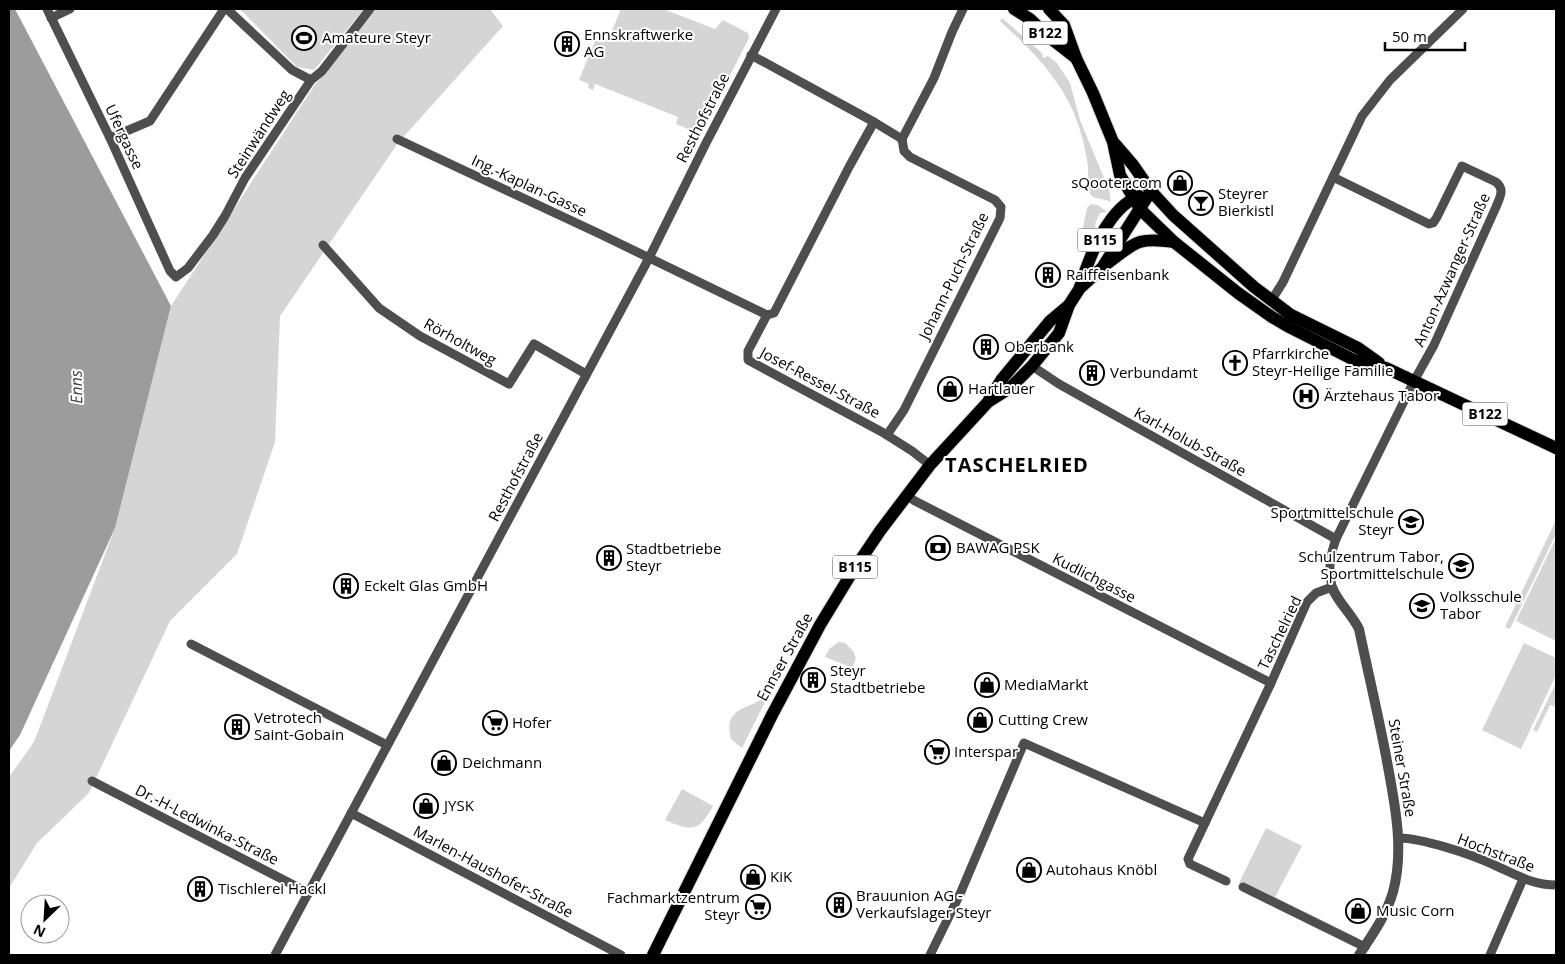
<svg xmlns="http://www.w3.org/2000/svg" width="1565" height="964" font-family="'Open Sans',sans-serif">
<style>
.green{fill:#d5d5d5}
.water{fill:#9c9c9c}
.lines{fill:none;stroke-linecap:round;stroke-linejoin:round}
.primary-casing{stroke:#dbdbdb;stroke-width:14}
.minor{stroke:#4e4e4e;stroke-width:9}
.tertiary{stroke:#4e4e4e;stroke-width:10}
.primary{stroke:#000;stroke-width:12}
.labels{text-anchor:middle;stroke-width:4;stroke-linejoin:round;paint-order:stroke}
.shield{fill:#fff;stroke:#4c4c4c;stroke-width:1}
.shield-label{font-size:14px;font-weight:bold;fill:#000}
.poi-label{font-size:15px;fill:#000;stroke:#fff;text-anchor:start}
.street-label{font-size:15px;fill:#000;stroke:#fff}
.water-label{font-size:16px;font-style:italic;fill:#3d3d3d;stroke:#fff}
.district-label{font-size:20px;font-weight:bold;letter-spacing:1px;fill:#000;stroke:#fff}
</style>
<rect width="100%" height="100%" fill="#fff"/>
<!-- green -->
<g class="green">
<polygon points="240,9 364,9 314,70 297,67"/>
<polygon points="376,9 490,9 503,26 398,143 280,316 275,442 237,554 170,621 89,793 37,843 9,888 9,777 34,742 115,528 171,306 314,86"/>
<polygon points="621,9 663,9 715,29 723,20 748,33 749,38 701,132 695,132 676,124 678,117 595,84 593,90 588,88 589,84 579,80 597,36 608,40"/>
<path d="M1002,18l40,35 1,5 5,-2 9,7 13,20 10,37 29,70 2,12c-7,-4 -17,-2 -21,-8 -4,-7 -1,-19 -2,-27 -1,-8 -3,-17 -5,-26 -12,-52 -45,-85 -83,-120z"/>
<polygon points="1091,204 1098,205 1107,212 1100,213 1095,224 1096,230 1079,246 1087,208"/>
<polygon points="1556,520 1556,534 1510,629 1505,627"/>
<polygon points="1556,538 1556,641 1516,621"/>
<polygon points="839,642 845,643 853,651 856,658 853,666 848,666 825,657 829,649"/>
<polygon points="1524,643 1556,658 1556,675 1521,749 1482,730"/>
<polygon points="1556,683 1556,707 1550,705 1537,732 1533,730"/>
<path d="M767,694l-2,8 -23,46 -11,-9c-9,-35 22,-28 36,-45z"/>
<path d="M682,789l31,17c-15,27 -21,25 -48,14z"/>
<polygon points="1266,828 1302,846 1275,897 1358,938 1357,940 1239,883"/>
</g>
<!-- water -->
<polygon class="water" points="9,9 15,9 171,306 115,528 20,735 9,751"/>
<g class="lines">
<defs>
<g id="primary">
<polyline points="1014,9 1030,19 1049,37 1076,58"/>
<polyline points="1049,9 1064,25 1076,58 1093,93 1113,142 1120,175 1140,209 1174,242 1238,293 1272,317 1289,327 1354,360 1386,368 1556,448"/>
<polyline points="1115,144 1133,165 1151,191 1173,215 1254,287 1291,315 1358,348 1379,363"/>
<path d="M1108,263c28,-21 29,-26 66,-21"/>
<path d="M1080,287c9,-30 28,-79 59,-91"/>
<polyline points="989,400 1002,379 1050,321 1069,305"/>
<polyline points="653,955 772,715 820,625 851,574 880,531 930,465 988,402 1010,388 1032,366 1059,333 1069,305 1080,288 1102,268 1151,191"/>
</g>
</defs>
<!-- primary casing -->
<use href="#primary" class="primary-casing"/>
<!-- minor -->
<g class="minor">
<polyline points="47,9 110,138 170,271 176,277 188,268 213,235 225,216 245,178 311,80 322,71 370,9"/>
<polyline points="227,9 292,70 311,80"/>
<polyline points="51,18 70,9"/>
<polyline points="751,55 874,122 902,139"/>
<polyline points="110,138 150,121 224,9"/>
<polyline points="397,139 602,235 767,315"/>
<polyline points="902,139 934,78 952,32 963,9"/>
<polyline points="323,245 379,308 420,336 509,384 534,344 586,374"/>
<polyline points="1271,301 1283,282 1362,116 1390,80 1463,9"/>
<polyline points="767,315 748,351 748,360 882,432 912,451 930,465"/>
<polyline points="767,315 774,313 849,167 874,122"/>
<polyline points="1032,366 1059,384 1336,539"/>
<polyline points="887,435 904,410 1000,218 1001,207 995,200 910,157 904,151 902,139"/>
<polyline points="906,495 915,501 1271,683"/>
<polyline points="191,644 387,745"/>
<polyline points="92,781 309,893"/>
<polyline points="351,813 621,955"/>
<path d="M1398,838c24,0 73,16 96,27 21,9 38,20 62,20"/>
<path d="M1226,881l-36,-17 -2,-5 83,-176 36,-81 9,-9 16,-6c-4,-18 -2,-31 4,-48l78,-158 20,-36 62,-138c4,-10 9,-18 0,-25l-34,-16 -25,51 -4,6 -4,1 -96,-47"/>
<polyline points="1243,887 1365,947"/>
<polyline points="275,955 649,258 706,143 776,9"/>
<polyline points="930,955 960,894 1024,743 1205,823"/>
<polyline points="1490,955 1523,879"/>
</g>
<!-- tertiary -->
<path class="tertiary" d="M1332,587c6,16 20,27 27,42 9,43 19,85 27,127 8,44 19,92 7,136 -7,24 -21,43 -34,63"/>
<!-- primary -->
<use href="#primary" class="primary"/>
</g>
<!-- icons -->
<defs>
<symbol id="stadium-ring" viewBox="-11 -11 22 22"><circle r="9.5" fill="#fff" stroke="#000" stroke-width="1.5"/><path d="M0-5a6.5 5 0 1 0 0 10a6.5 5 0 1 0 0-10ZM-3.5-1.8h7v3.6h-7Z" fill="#000"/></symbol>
<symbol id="building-ring" viewBox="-11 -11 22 22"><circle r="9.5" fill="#fff" stroke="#000" stroke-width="1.5"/><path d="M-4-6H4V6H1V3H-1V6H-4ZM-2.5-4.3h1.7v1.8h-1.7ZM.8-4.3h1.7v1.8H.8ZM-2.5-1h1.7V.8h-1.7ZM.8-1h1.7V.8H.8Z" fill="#000"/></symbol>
<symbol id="shop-ring" viewBox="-11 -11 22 22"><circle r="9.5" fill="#fff" stroke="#000" stroke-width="1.5"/><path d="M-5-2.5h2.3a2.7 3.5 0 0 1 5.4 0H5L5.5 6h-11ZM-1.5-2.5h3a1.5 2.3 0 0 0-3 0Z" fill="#000"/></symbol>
<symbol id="bar-ring" viewBox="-11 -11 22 22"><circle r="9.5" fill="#fff" stroke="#000" stroke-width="1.5"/><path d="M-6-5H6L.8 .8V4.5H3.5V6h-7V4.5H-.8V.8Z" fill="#000"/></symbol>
<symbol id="church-ring" viewBox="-11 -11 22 22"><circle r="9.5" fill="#fff" stroke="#000" stroke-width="1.5"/><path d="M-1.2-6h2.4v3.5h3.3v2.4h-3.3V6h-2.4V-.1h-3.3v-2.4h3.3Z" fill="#000"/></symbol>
<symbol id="hospital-ring" viewBox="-11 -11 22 22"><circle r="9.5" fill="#fff" stroke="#000" stroke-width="1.5"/><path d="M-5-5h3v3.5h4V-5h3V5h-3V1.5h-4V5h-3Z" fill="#000"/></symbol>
<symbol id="school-ring" viewBox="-11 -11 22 22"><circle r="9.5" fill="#fff" stroke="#000" stroke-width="1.5"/><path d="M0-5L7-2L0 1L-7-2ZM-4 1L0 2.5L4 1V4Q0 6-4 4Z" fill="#000"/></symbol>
<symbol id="bank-ring" viewBox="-11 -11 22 22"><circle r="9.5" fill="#fff" stroke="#000" stroke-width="1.5"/><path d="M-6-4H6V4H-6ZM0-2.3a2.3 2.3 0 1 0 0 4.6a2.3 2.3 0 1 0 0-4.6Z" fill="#000"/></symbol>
<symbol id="supermarket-ring" viewBox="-11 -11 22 22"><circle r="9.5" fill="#fff" stroke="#000" stroke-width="1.5"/><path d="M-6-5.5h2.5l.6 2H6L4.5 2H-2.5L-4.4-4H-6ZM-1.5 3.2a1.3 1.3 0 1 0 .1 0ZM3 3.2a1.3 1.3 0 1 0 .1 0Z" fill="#000"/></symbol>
</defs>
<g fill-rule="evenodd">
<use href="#stadium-ring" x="290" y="24" width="28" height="28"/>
<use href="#building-ring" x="553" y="30" width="28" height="28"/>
<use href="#shop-ring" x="1166" y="169" width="28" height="28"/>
<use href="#bar-ring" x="1187" y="189" width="28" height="28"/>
<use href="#building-ring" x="1034" y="261" width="28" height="28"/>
<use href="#building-ring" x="972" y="333" width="28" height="28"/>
<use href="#church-ring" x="1221" y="349" width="28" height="28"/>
<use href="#building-ring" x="1078" y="359" width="28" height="28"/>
<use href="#shop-ring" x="936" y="375" width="28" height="28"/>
<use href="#hospital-ring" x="1292" y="382" width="28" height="28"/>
<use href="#school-ring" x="1397" y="508" width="28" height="28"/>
<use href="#bank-ring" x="924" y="534" width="28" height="28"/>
<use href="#building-ring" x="595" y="544" width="28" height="28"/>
<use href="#school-ring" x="1447" y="552" width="28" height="28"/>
<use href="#building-ring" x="332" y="572" width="28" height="28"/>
<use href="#school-ring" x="1408" y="592" width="28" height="28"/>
<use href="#building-ring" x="799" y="666" width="28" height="28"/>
<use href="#shop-ring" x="973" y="671" width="28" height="28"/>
<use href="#shop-ring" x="966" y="706" width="28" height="28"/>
<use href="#supermarket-ring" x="481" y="709" width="28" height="28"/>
<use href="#building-ring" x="223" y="713" width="28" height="28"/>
<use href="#supermarket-ring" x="923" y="738" width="28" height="28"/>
<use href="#shop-ring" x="430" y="749" width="28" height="28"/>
<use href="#shop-ring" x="412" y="792" width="28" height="28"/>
<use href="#shop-ring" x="1015" y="856" width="28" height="28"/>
<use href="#shop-ring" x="739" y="863" width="28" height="28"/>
<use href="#building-ring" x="186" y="875" width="28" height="28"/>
<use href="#building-ring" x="825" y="891" width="28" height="28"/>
<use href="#supermarket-ring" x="744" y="893" width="28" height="28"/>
<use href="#shop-ring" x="1344" y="897" width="28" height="28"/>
</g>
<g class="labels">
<!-- shield labels -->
<g class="shield">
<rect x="1022.5" y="21.5" width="45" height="23" rx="4"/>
<rect x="1077.5" y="228.5" width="45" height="23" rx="4"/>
<rect x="1462.5" y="402.5" width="45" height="23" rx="4"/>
<rect x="832.5" y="555.5" width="45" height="23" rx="4"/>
</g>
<g class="shield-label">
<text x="1045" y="38">B122</text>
<text x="1100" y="245">B115</text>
<text x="1485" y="419">B122</text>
<text x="855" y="572">B115</text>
</g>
<!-- poi labels -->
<g class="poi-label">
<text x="584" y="40">Ennskraftwerke<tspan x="584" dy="17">AG</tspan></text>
<text x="322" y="43">Amateure Steyr</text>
<text x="1162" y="188" text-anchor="end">sQooter.com</text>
<text x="1218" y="199">Steyrer<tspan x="1218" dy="17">Bierkistl</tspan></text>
<text x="1066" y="280">Raiffeisenbank</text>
<text x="1004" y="352">Oberbank</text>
<text x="1252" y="359">Pfarrkirche<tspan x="1252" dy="17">Steyr-Heilige Familie</tspan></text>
<text x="1110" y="378">Verbundamt</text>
<text x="968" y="394">Hartlauer</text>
<text x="1324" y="401">Ärztehaus Tabor</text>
<text x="1394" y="518" text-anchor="end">Sportmittelschule<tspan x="1394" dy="17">Steyr</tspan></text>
<text x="956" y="553">BAWAG PSK</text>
<text x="626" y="554">Stadtbetriebe<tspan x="626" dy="17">Steyr</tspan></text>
<text x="1444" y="562" text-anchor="end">Schulzentrum Tabor,<tspan x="1444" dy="17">Sportmittelschule</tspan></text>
<text x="364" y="591">Eckelt Glas GmbH</text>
<text x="1440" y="602">Volksschule<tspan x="1440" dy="17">Tabor</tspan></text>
<text x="830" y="676">Steyr<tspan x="830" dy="17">Stadtbetriebe</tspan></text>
<text x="1004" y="690">MediaMarkt</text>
<text x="254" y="723">Vetrotech<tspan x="254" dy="17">Saint-Gobain</tspan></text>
<text x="998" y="725">Cutting Crew</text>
<text x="512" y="728">Hofer</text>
<text x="954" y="757">Interspar</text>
<text x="462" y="768">Deichmann</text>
<text x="444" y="811">JYSK</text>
<text x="1046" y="875">Autohaus Knöbl</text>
<text x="770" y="882">KiK</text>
<text x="218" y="894">Tischlerei Hackl</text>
<text x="856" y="901">Brauunion AG -<tspan x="856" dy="17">Verkaufslager Steyr</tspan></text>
<text x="740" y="903" text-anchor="end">Fachmarktzentrum<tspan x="740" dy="17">Steyr</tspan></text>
<text x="1376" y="916">Music Corn</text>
</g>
<!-- street labels -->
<g class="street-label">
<text transform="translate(703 118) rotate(-63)" y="5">Resthofstraße</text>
<text transform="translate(259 134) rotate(-57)" y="5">Steinwändweg</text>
<text transform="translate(124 137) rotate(65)" y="5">Ufergasse</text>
<text transform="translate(529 186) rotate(25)" y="5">Ing.-Kaplan-Gasse</text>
<text transform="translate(1452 270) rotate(-66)" y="5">Anton-Azwanger-Straße</text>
<text transform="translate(954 276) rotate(-64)" y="5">Johann-Puch-Straße</text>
<text transform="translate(460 342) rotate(29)" y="5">Rörholtweg</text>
<text transform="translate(820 383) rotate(28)" y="5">Josef-Ressel-Straße</text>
<text transform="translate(1190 442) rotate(29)" y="5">Karl-Holub-Straße</text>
<text transform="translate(516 477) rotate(-62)" y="5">Resthofstraße</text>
<text transform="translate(1094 578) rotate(27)" y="5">Kudlichgasse</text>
<text transform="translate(1280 633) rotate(-64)" y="5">Taschelried</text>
<text transform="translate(785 657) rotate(-61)" y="5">Ennser Straße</text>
<text transform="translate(1402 768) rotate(80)" y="5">Steiner Straße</text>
<text transform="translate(207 825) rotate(27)" y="5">Dr.-H-Ledwinka-Straße</text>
<text transform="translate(1496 853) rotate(21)" y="5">Hochstraße</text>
<text transform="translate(493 872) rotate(28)" y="5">Marlen-Haushofer-Straße</text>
</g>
<!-- water labels -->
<g class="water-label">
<text transform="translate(76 387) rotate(-91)" y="6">Enns</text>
</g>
<!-- district labels -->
<g class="district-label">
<text x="1017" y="472">TASCHELRIED</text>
</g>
</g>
<!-- border -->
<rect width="1565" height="964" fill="none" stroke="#000000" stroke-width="20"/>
<!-- north arrow -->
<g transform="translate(45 919) rotate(205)"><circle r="24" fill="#ffffff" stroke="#999999"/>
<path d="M0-4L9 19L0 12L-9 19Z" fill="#000000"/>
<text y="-8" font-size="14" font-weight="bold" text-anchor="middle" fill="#000000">N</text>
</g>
<!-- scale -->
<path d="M1385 42v8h80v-8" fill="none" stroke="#000000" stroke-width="2.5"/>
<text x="1392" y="42" font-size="15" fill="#000000" stroke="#ffffff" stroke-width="4" paint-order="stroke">50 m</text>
</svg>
